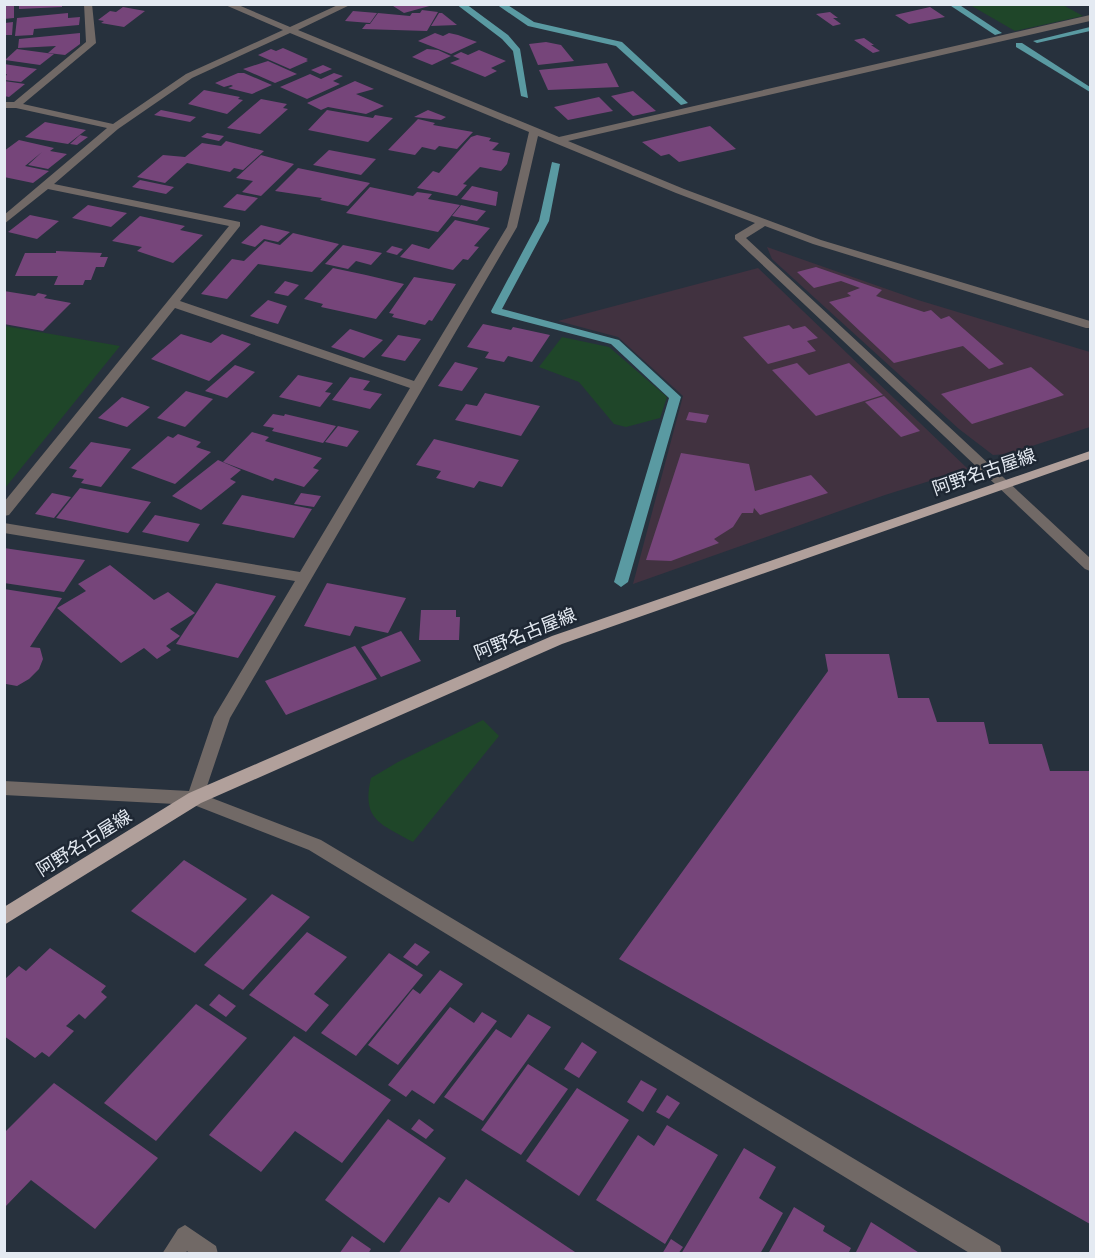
<svg xmlns="http://www.w3.org/2000/svg" width="1095" height="1258" font-family="Arial,'Noto Sans JP',sans-serif">
<style>
.commercial{fill:#413240}
.green{fill:#1f4629}
.lines{fill:none;stroke-linecap:round;stroke-linejoin:round}
.stream{fill:#5a9aa2;fill-rule:evenodd}
.building{fill:#76457a}
.minor{fill:#716966;fill-rule:evenodd}
.major{fill:#b1a09b;fill-rule:evenodd}
.labels{text-anchor:middle;stroke-width:5;stroke-linejoin:round;paint-order:stroke}
.street-label{font-size:18px;fill:#e4eaf2;stroke:#1e2733}
</style>
<rect width="100%" height="100%" fill="#27313d"/>
<!-- commercial -->
<g class="commercial">
<polygon points="767,247 918,300 1090,352 1090,427 1008,454 993,455 959,429 772,259"/>
<polygon points="758,268 968,469 885,495 633,584 683,396 618,337 558,321"/>
</g>
<!-- green -->
<g class="green">
<polygon points="970,5 1063,5 1083,16 1015,31"/>
<polygon points="5,326 120,346 5,488 4,326"/>
<polygon points="562,337 609,347 667,397 660,418 626,427 614,424 579,382 539,367"/>
<path d="M483,720l16,16 -86,106c-32,-18 -52,-22 -42,-64l27,-16z"/>
</g>
<g class="lines">
<!-- stream -->
<g class="stream">
<polygon points="456,4 466,4 508,35 520,49 528,98 521,96 513,51 502,39"/>
<polygon points="496,4 506,4 534,22 622,42 688,103 681,105 616,46 528,26"/>
<polygon points="948,4 958,4 1002,33 995,35"/>
<polygon points="1090,27 1090,31 1037,43 1033,41"/>
<polygon points="1016,43 1022,43 1090,87 1090,92 1016,47"/>
<polygon points="552,162 560,164 549,221 502,309 619,340 681,397 628,582 621,587 614,582 669,398 611,344 492,313 491,311 539,221"/>
</g>
</g>
<!-- building -->
<g class="building">
<polygon points="390,4 432,4 433,5 404,13"/>
<polygon points="14,5 14,18 4,19 4,6"/>
<polygon points="19,5 62,5 62,7 19,9"/>
<polygon points="123,7 145,11 124,27 101,23 104,21 98,20 110,11 116,12"/>
<polygon points="930,7 945,17 909,24 895,15"/>
<polygon points="422,10 438,12 427,31 362,29 366,24 370,24 378,13 410,16 412,13 420,13"/>
<polygon points="353,11 377,13 370,23 345,21"/>
<polygon points="830,12 838,18 833,18 841,24 833,26 816,14"/>
<polygon points="68,13 68,18 80,17 79,25 34,29 33,35 15,36 17,18"/>
<polygon points="439,13 442,13 457,25 431,26"/>
<polygon points="13,22 12,35 5,35 5,23"/>
<polygon points="80,33 80,44 65,55 48,53 56,46 18,48 19,39"/>
<polygon points="435,33 443,36 449,33 458,35 477,42 451,54 418,41"/>
<polygon points="864,38 874,45 871,45 880,51 873,53 854,40"/>
<polygon points="546,42 561,45 574,61 538,65 529,44"/>
<polygon points="283,48 308,59 306,60 308,61 290,69 258,55 271,49 276,51"/>
<polygon points="17,49 54,54 40,65 5,60"/>
<polygon points="427,49 438,50 451,56 432,65 412,57"/>
<polygon points="479,50 506,61 491,68 497,71 485,77 450,63 460,59 453,56 461,52 468,55"/>
<polygon points="268,61 297,74 275,83 243,69"/>
<polygon points="607,63 619,87 548,90 539,70"/>
<polygon points="4,64 37,69 21,82 4,80 7,74 4,74"/>
<polygon points="323,65 332,69 320,74 311,70"/>
<polygon points="238,73 244,73 272,85 252,94 228,88 233,86 231,85 224,87 215,83"/>
<polygon points="334,73 343,76 333,81 340,84 307,99 280,87 310,74 321,79"/>
<polygon points="4,81 25,84 9,97 4,96"/>
<polygon points="355,81 374,89 356,94 384,106 366,114 328,107 321,110 307,103"/>
<polygon points="204,90 240,97 238,99 243,100 227,114 188,104"/>
<polygon points="633,91 656,111 633,116 611,96"/>
<polygon points="599,97 613,111 568,120 554,107"/>
<polygon points="261,99 287,104 283,108 288,109 260,134 227,128"/>
<polygon points="161,110 196,117 190,122 154,115"/>
<polygon points="327,110 373,118 375,115 393,118 368,142 308,130"/>
<polygon points="428,110 446,117 441,120 414,117"/>
<polygon points="418,119 435,123 433,125 473,132 457,149 439,146 435,150 422,147 415,155 388,150"/>
<polygon points="45,122 86,130 68,144 25,137"/>
<polygon points="710,126 736,149 679,162 669,154 661,156 642,142"/>
<polygon points="207,133 224,136 219,141 201,137"/>
<polygon points="80,135 88,137 77,145 70,144"/>
<polygon points="477,135 491,138 489,141 499,143 492,150 510,153 507,164 501,171 480,167 463,184 467,185 457,196 417,188 433,171 439,173 471,137"/>
<polygon points="19,140 54,148 50,151 67,154 48,169 28,165 42,152 25,166 49,171 33,183 4,177 4,151"/>
<polygon points="226,141 264,151 243,170 234,168 230,172 187,163 165,183 137,177 163,155 185,157 202,143 221,146"/>
<polygon points="329,150 376,159 361,175 313,165"/>
<polygon points="261,155 294,164 261,196 242,192 253,181 236,178"/>
<polygon points="298,168 370,183 348,206 320,200 322,198 275,191"/>
<polygon points="140,180 174,187 166,194 132,187"/>
<polygon points="472,186 498,192 496,206 461,199"/>
<polygon points="370,187 413,196 417,192 432,194 428,199 460,205 438,232 346,213"/>
<polygon points="237,194 258,198 245,211 223,207"/>
<polygon points="88,205 127,213 111,227 72,218"/>
<polygon points="461,205 486,211 477,221 452,216"/>
<polygon points="30,215 59,221 37,239 8,232"/>
<polygon points="140,216 185,226 180,230 203,235 173,263 137,251 142,247 112,241"/>
<polygon points="455,220 490,228 474,246 479,247 468,260 463,259 453,270 400,257 412,244 429,249"/>
<polygon points="261,225 290,232 278,242 264,239 255,247 241,243"/>
<polygon points="293,233 339,244 312,272 258,264 227,299 201,294 232,259 244,261 265,241 280,245"/>
<polygon points="343,245 382,253 371,265 356,261 348,269 325,264"/>
<polygon points="392,246 403,249 397,255 386,252"/>
<polygon points="56,251 102,253 100,257 108,257 104,267 96,267 91,280 85,280 83,285 54,285 58,276 15,276 25,253 56,253"/>
<polygon points="816,267 882,290 876,296 924,312 931,310 941,319 949,316 1004,364 989,369 963,346 894,363 829,302 851,296 847,293 860,288 841,281 814,288 797,272"/>
<polygon points="333,268 366,275 404,284 376,319 321,307 323,304 304,299"/>
<polygon points="414,277 456,284 432,321 429,320 425,325 392,317 394,314 389,313"/>
<polygon points="285,281 299,285 288,296 274,293"/>
<polygon points="4,291 35,296 38,293 47,295 44,298 71,303 43,331 4,324"/>
<polygon points="268,300 287,306 278,324 250,316"/>
<polygon points="483,324 511,330 513,327 550,335 532,362 508,356 504,362 485,358 489,352 467,347"/>
<polygon points="789,325 793,329 805,326 818,338 807,341 816,351 768,364 743,337"/>
<polygon points="350,329 383,340 364,358 331,347"/>
<polygon points="181,334 211,343 222,334 251,344 209,381 151,359"/>
<polygon points="398,335 421,339 405,361 381,356"/>
<polygon points="455,362 478,368 462,391 438,386"/>
<polygon points="797,363 809,375 849,363 883,395 816,416 772,370"/>
<polygon points="235,365 255,372 227,398 205,391"/>
<polygon points="1031,367 1064,395 972,424 941,394"/>
<polygon points="298,375 333,383 325,392 331,393 320,407 279,397"/>
<polygon points="350,377 370,381 363,390 382,394 370,409 332,400"/>
<polygon points="186,391 213,399 185,427 157,418"/>
<polygon points="485,393 540,406 521,436 455,420 466,404 477,406"/>
<polygon points="884,396 920,431 901,437 865,402"/>
<polygon points="122,397 150,407 127,427 98,418"/>
<polygon points="689,412 709,415 706,423 686,420"/>
<polygon points="273,414 284,416 285,414 336,426 323,443 272,431 274,428 263,426"/>
<polygon points="338,426 359,431 347,447 325,442"/>
<polygon points="252,432 269,437 265,441 322,458 313,468 319,470 304,487 275,478 273,481 223,462"/>
<polygon points="178,434 201,442 196,447 211,452 175,484 131,468 168,436 173,438"/>
<polygon points="434,439 519,460 502,487 479,481 474,488 436,478 441,471 416,465"/>
<polygon points="91,442 131,449 101,487 81,483 84,479 72,477 77,470 69,468"/>
<polygon points="681,453 749,464 755,491 811,475 828,493 760,515 754,508 753,513 742,513 733,527 714,539 719,543 671,561 646,560"/>
<polygon points="218,460 241,470 230,479 236,482 201,510 172,496"/>
<polygon points="80,488 151,502 128,533 56,518"/>
<polygon points="52,493 71,497 54,518 35,514"/>
<polygon points="301,493 321,496 314,507 294,504"/>
<polygon points="242,495 312,509 294,538 222,524"/>
<polygon points="155,515 200,524 188,542 142,532"/>
<polygon points="4,548 85,560 64,592 4,583"/>
<polygon points="110,565 154,600 168,592 195,613 170,629 180,636 166,646 171,650 157,659 144,648 121,663 57,608 86,591 78,584"/>
<polygon points="216,583 276,596 238,658 176,644"/>
<polygon points="327,583 406,598 388,633 355,626 350,636 304,626"/>
<polygon points="4,589 62,598 30,647 40,648 43,659 39,669 29,679 17,686 6,684 4,687"/>
<polygon points="421,610 456,610 456,617 460,617 459,640 419,640"/>
<polygon points="401,631 421,661 381,677 361,647"/>
<polygon points="355,646 377,679 286,715 265,681"/>
<polygon points="825,654 889,654 898,698 929,698 937,722 984,722 989,744 1042,744 1050,771 1090,771 1090,1224 619,959 828,671"/>
<polygon points="184,860 247,899 195,953 131,911"/>
<polygon points="272,894 310,917 243,990 204,965"/>
<polygon points="307,932 347,957 314,994 329,1005 306,1032 249,995"/>
<polygon points="415,943 430,952 417,966 403,957"/>
<polygon points="50,948 106,986 101,992 107,997 85,1019 79,1014 66,1026 74,1031 49,1057 42,1052 35,1058 4,1036 4,980 19,966 26,971"/>
<polygon points="389,953 423,975 356,1056 321,1033"/>
<polygon points="440,970 463,984 398,1065 368,1045 413,989 420,994"/>
<polygon points="219,994 236,1006 226,1017 209,1005"/>
<polygon points="196,1004 247,1038 156,1141 104,1103"/>
<polygon points="450,1007 474,1023 482,1012 497,1021 434,1104 412,1090 406,1097 388,1085"/>
<polygon points="528,1014 551,1027 483,1121 444,1097 496,1029 511,1038"/>
<polygon points="294,1036 391,1100 342,1163 295,1131 261,1172 209,1135"/>
<polygon points="582,1042 597,1052 579,1078 564,1069"/>
<polygon points="528,1064 568,1089 521,1155 481,1130"/>
<polygon points="641,1080 657,1089 643,1112 627,1102"/>
<polygon points="54,1083 158,1158 95,1229 31,1180 4,1208 4,1133"/>
<polygon points="577,1088 629,1120 579,1196 526,1161"/>
<polygon points="667,1095 680,1103 669,1119 656,1112"/>
<polygon points="388,1119 446,1158 384,1243 325,1200"/>
<polygon points="419,1119 434,1130 426,1139 411,1129"/>
<polygon points="667,1125 718,1155 665,1244 596,1200 638,1135 654,1146"/>
<polygon points="744,1148 776,1167 759,1198 783,1213 760,1254 681,1254"/>
<polygon points="466,1179 578,1254 398,1254 439,1197 449,1203"/>
<polygon points="794,1207 825,1226 823,1231 851,1248 848,1254 768,1254"/>
<polygon points="871,1222 921,1254 855,1254"/>
<polygon points="352,1236 371,1249 368,1254 339,1254"/>
<polygon points="671,1239 683,1247 678,1254 662,1254"/>
</g>
<g class="lines">
<!-- minor -->
<g class="minor">
<path d="M84,4h8l4,39 -73,61 90,20 73,-50 97,-44 -60,-26h13l54,23 50,-23h12l-54,26 261,107 531,-122v6l-522,120 116,48 137,51 269,81v7h-4l-273,-84 -48,-18 -19,12 344,320v13l-5,-2 -350,-330v-4l20,-12 -79,-30 -138,-57 -21,91 -287,491 -26,77 117,45 679,406 2,8h-31l-662,-404 -115,-45 -190,-10v-14l185,10 25,-74 81,-136 -291,-48v-10l296,49 110,-184 -235,-80 -166,207 -5,1v-14l225,-276 -181,-37 -44,35v-9l103,-87 -91,-20h-12v-6h10l72,-60zM290,33l239,99 -22,95 -93,154 -234,-80 60,-75v-4l-186,-38 64,-55 74,-51z"/>
<polygon points="185,1225 216,1246 218,1254 190,1254 187,1251 185,1254 162,1254 178,1229"/>
</g>
<!-- major -->
<polygon class="major" points="1090,451 1090,459 562,644 201,803 4,925 4,907 189,793 552,636"/>
</g>
<g class="labels">
<!-- street labels -->
<g class="street-label">
<text transform="translate(984 472) rotate(-19)" y="6">阿野名古屋線</text>
<text transform="translate(525 634) rotate(-22)" y="6">阿野名古屋線</text>
<text transform="translate(84 843) rotate(-32)" y="6">阿野名古屋線</text>
</g>
</g>
<!-- border -->
<rect width="1095" height="1258" fill="none" stroke="#e4eaf2" stroke-width="12"/>
</svg>
